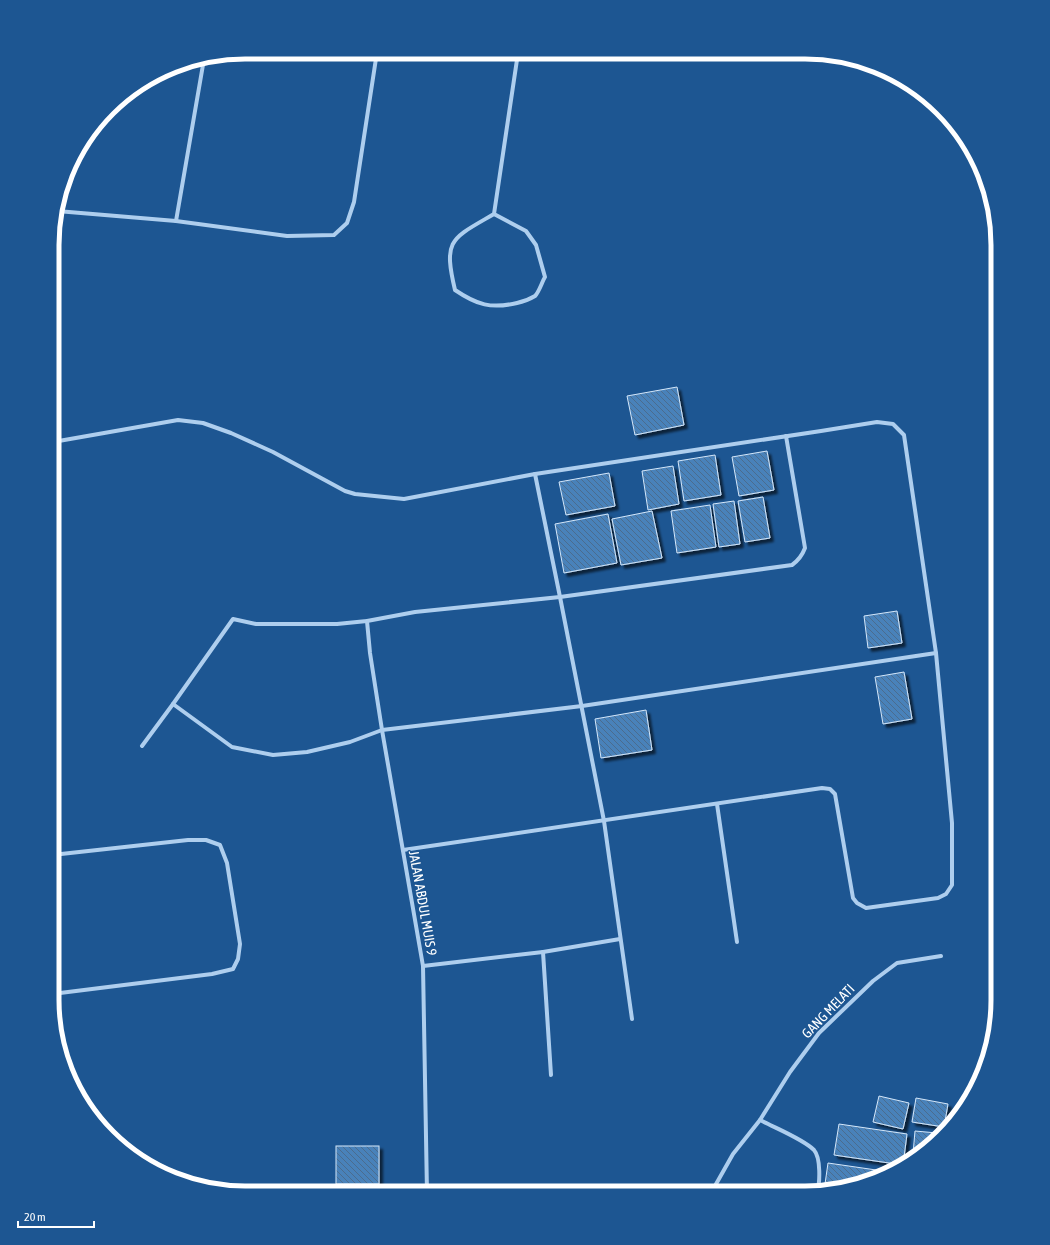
<svg xmlns="http://www.w3.org/2000/svg" width="1050" height="1245" font-family="'Asap Condensed',sans-serif">
<style>
.building{fill:url(#building-back-hatch);stroke:#d4e7fa;filter:url(#shadow)}
.lines{fill:none;stroke-linecap:round;stroke-linejoin:round}
.street{stroke:#aeceee;stroke-width:4}
.labels{text-anchor:middle;stroke-width:3;stroke-linejoin:round;paint-order:stroke}
.street-label{font-size:14px;fill:#fff;stroke:#1d5692}
.rim{fill:none;stroke:#fff;stroke-width:5}
</style>
<defs>
<pattern id="building-back-hatch" width="6" height="6" patternUnits="userSpaceOnUse"><rect width="6" height="6" fill="#4a82ba"/><path d="M-1 5l2 2M0 0l6 6M5-1l2 2" fill="none" stroke="#4b6c8e"/></pattern>
<filter id="shadow"><feDropShadow dx="3.5" dy="3.5" stdDeviation="1" flood-color="#0009"/></filter>
</defs>
<rect width="100%" height="100%" fill="#1d5692"/>
<!-- building -->
<g class="building">
<polygon points="677,387 684,425 635,435 627,396"/>
<polygon points="767,451 774,490 739,496 732,457"/>
<polygon points="715,455 721,495 684,501 678,461"/>
<polygon points="673,466 679,504 648,510 642,471"/>
<polygon points="609,473 615,506 566,515 559,482"/>
<polygon points="763,497 770,538 745,542 738,501"/>
<polygon points="734,501 740,544 719,547 713,504"/>
<polygon points="710,505 716,547 677,553 671,511"/>
<polygon points="652,511 662,558 621,565 612,519"/>
<polygon points="608,514 617,563 564,573 555,524"/>
<polygon points="897,611 902,643 868,648 864,616"/>
<polygon points="904,672 912,719 883,724 875,677"/>
<polygon points="646,710 652,750 601,758 595,719"/>
<polygon points="879,1096 909,1103 903,1129 873,1122"/>
<polygon points="916,1098 948,1104 944,1127 912,1122"/>
<polygon points="839,1124 907,1134 903,1165 834,1155"/>
<polygon points="915,1131 937,1133 915,1154 913,1154"/>
<rect x="336" y="1146" width="43" height="38"/>
<polygon points="828,1163 890,1172 855,1186 824,1191"/>
</g>
<g class="lines">
<!-- street -->
<g class="street">
<polyline points="57,211 176,221 287,236 334,235 347,223 354,202 377,52"/>
<path d="M494,214c-43,25 -51,25 -39,76 22,15 36,19 62,13 5,-1 13,-4 18,-7 4,-4 7,-14 10,-19l-9,-32 -10,-14 -32,-17 24,-161"/>
<polyline points="176,221 204,59"/>
<polyline points="53,442 178,420 203,423 231,433 273,452 345,491 355,494 404,499 535,474 821,431 877,422 893,424 904,435 936,653 952,823 952,885 946,894 938,898 866,908 857,903 853,898 835,794 830,789 822,788 403,850"/>
<polyline points="535,474 560,597 604,821 632,1019"/>
<polyline points="367,621 370,653 382,730 423,966 427,1193"/>
<path d="M173,704l60,-85 23,5h81l30,-3 48,-9 145,-15 232,-32c7,-5 10,-9 13,-17l-19,-112"/>
<polyline points="142,746 173,704 232,747 273,755 307,752 350,742 382,730 582,706 936,653"/>
<polyline points="717,804 737,942"/>
<polyline points="543,952 620,939"/>
<polyline points="423,966 543,952 551,1075"/>
<polyline points="52,994 212,974 233,969 238,959 240,944 227,863 220,845 206,840 188,840 52,855"/>
<polyline points="760,1120 790,1072 819,1033 873,981 897,963 941,956"/>
<path d="M711,1193l22,-39 27,-34c15,8 43,19 54,30 7,8 6,33 3,43"/>
</g>
</g>
<g class="labels">
<!-- street labels -->
<g class="street-label">
<text transform="translate(423 903) rotate(80)" y="5">JALAN ABDUL MUIS 9</text>
<text transform="translate(828 1011) rotate(-46)" y="5">GANG MELATI</text>
</g>
</g>
<!-- crop -->
<path d="M0 0H1050V1245H0ZM245 59H805A186 186 0 0 1 991 245V1000A186 186 0 0 1 805 1186H245A186 186 0 0 1 59 1000V245A186 186 0 0 1 245 59Z" fill="#1d5692" fill-rule="evenodd"/>
<path class="rim" d="M245 59H805A186 186 0 0 1 991 245V1000A186 186 0 0 1 805 1186H245A186 186 0 0 1 59 1000V245A186 186 0 0 1 245 59Z"/>
<!-- scale -->
<path d="M18 1221v6h76v-6" fill="none" stroke="#ffffff" stroke-width="2"/>
<text x="24" y="1221" font-size="12" fill="#ffffff" stroke="#1d5692" stroke-width="3" paint-order="stroke">20 m</text>
</svg>
